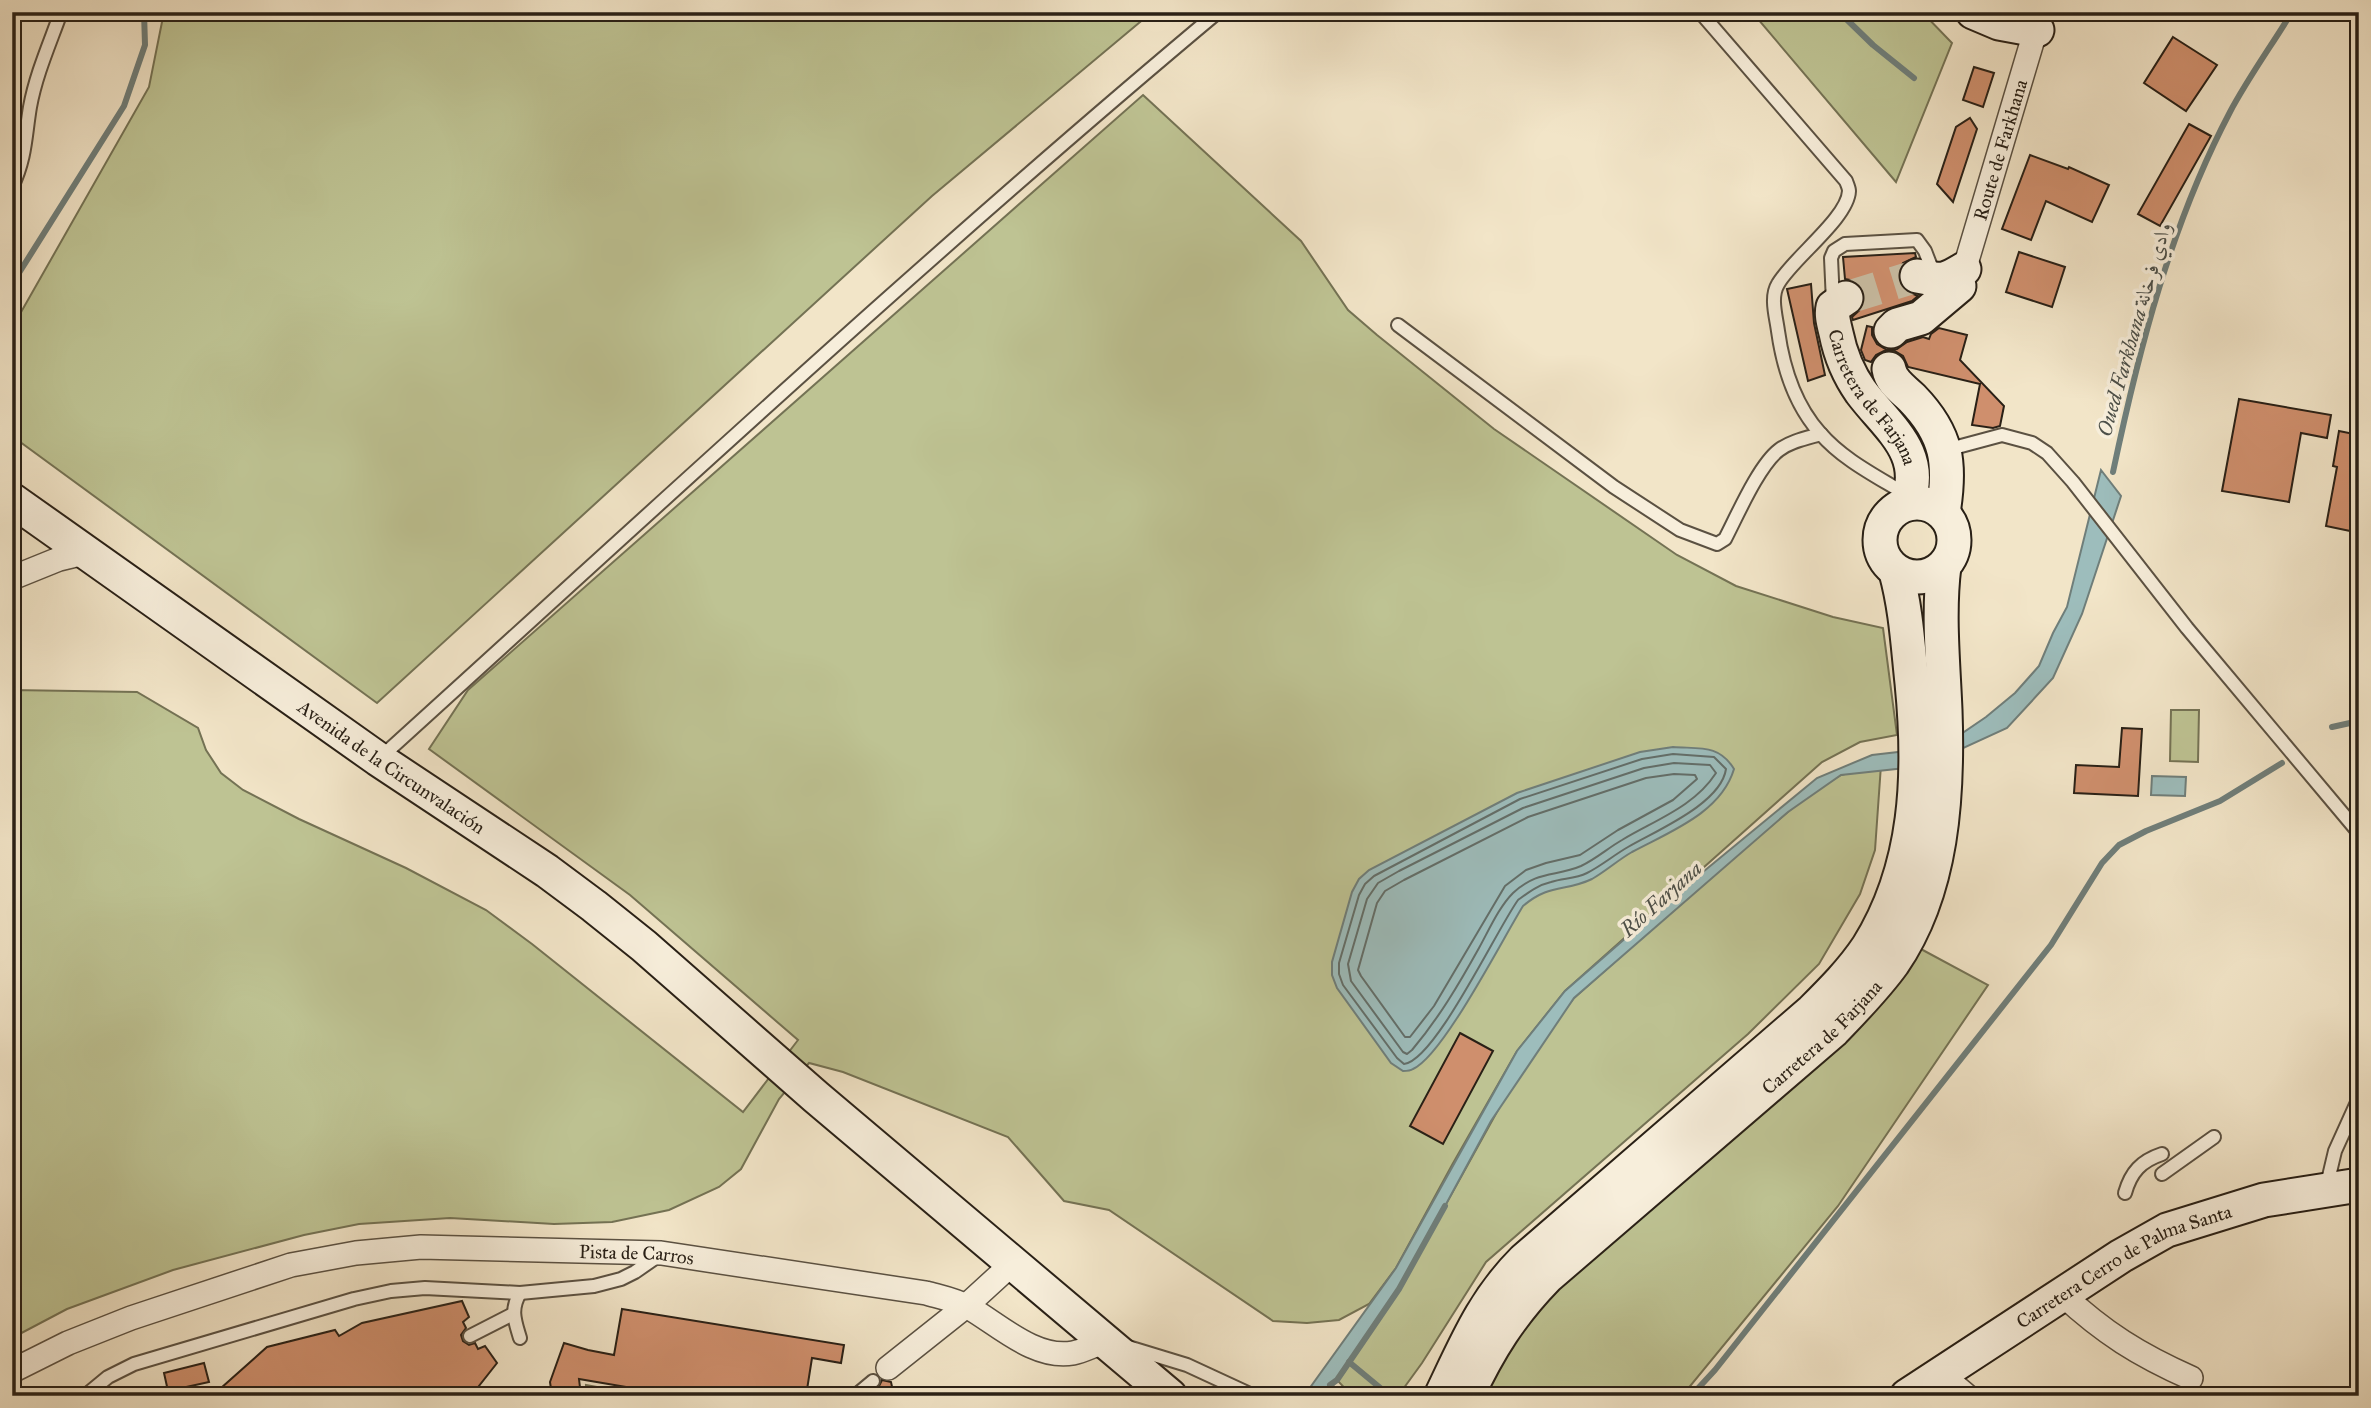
<svg xmlns="http://www.w3.org/2000/svg" width="2371" height="1408" font-family="'IM FELL Great Primer',Amiri,serif">
<style>
.green{fill:#bec393;stroke:#747254;stroke-width:2}
.water{fill:#9dbdbc;stroke:#6f7e7a;stroke-width:2}
.lines{fill:none;stroke-linecap:round;stroke-linejoin:round}
.shore{stroke:#636e69;stroke-width:2}
.stream{stroke:#6f7e7a;stroke-width:6}
.building{fill:#cf8f6d;stroke:#292016;stroke-width:2}
.secondary-tunnel{stroke:#cabea4;stroke-width:33;stroke-dasharray:33 17;stroke-linecap:butt}
.lane-casing{stroke:#5b5142;stroke-width:16}
.street-casing{stroke:#5b5142;stroke-width:26}
.secondary-casing{stroke:#292016;stroke-width:37}
.lane{stroke:#f7eedb;stroke-width:12}
.street{stroke:#f7eedb;stroke-width:23}
.secondary{stroke:#f7eedb;stroke-width:33}
.labels{text-anchor:middle;stroke-width:7;stroke-linejoin:round;paint-order:stroke}
.street-label{font-size:19px;fill:#292016;stroke:#f7eedb}
.water-label{font-size:21px;font-style:italic;fill:#4c4f48;stroke:#f7eedb}
</style>
<rect width="100%" height="100%" fill="#f2e5c8"/>
<filter id="stains"><feTurbulence type="fractalNoise" baseFrequency=".00286" numOctaves="4"/><feColorMatrix values="0 0 0 0 .2 0 0 0 0 .09 0 0 0 0 .02 0 0 0 .5 -.17"/></filter>
<radialGradient id="worn" r=".72"><stop offset=".6" stop-color="#630" stop-opacity="0"/><stop offset="1" stop-color="#630" stop-opacity=".3"/></radialGradient>
<!-- green -->
<g class="green">
<polygon points="164,12 1152,12 932,196 377,703 12,436 12,328 149,87"/>
<polygon points="1752,12 1922,12 1952,43 1896,182"/>
<polygon points="1143,95 1301,241 1348,310 1377,335 1494,429 1677,555 1736,586 1833,617 1883,628 1897,735 1860,742 1822,762 1565,991 1517,1051 1452,1165 1396,1268 1369,1304 1339,1320 1307,1323 1273,1321 1109,1210 1064,1201 1008,1137 843,1072 809,1063 779,1099 741,1169 719,1187 669,1210 612,1222 554,1224 450,1218 359,1224 304,1235 173,1270 67,1309 12,1338 12,690 137,692 198,728 206,750 221,773 243,790 299,819 406,868 486,910 532,944 743,1112 798,1040 630,895 429,749 468,690"/>
<polygon points="2171,710 2199,710 2198,762 2170,761"/>
<polygon points="1881,765 1875,850 1860,894 1819,964 1748,1034 1486,1262 1422,1363 1398,1396 1352,1396 1337,1380 1399,1289 1524,1063 1574,998 1708,879 1808,795 1841,775"/>
<polygon points="1919,948 1988,985 1838,1206 1682,1396 1476,1396 1520,1323"/>
<polygon points="586,1385 646,1396 587,1396"/>
</g>
<!-- water -->
<g class="water">
<polygon points="2101,470 2121,496 2082,614 2053,678 2007,728 1924,766 1841,775 1788,812 1574,998 1491,1121 1412,1267 1337,1380 1326,1396 1304,1396 1396,1268 1517,1051 1565,991 1675,895 1817,778 1872,755 1924,749 1958,736 1986,717 2015,693 2039,666 2053,633 2067,607"/>
<path d="M1673,747c26,2 46,-3 61,22 -13,44 -65,63 -102,83 -14,8 -26,19 -40,27 -27,13 -42,4 -69,27 -20,32 -80,150 -110,163 -3,2 -7,2 -10,2l-12,-8 -54,-75 -5,-13v-13l20,-70 7,-13 10,-9 148,-77 123,-41z"/>
<polygon points="2152,776 2186,777 2185,796 2151,795"/>
</g>
<g class="lines">
<!-- shore -->
<g class="shore">
<path d="M1673,754l41,3 12,12c-5,35 -71,62 -98,78 -14,8 -27,19 -41,26 -12,6 -24,5 -36,9 -13,3 -22,10 -33,18 -21,29 -83,161 -114,164l-7,-6 -54,-73 -4,-11v-11l20,-68 6,-11 9,-8 146,-77 122,-40z"/>
<path d="M1674,763l36,2 6,8c-22,34 -61,47 -94,67 -14,8 -26,19 -41,26 -26,11 -43,4 -68,27 -14,14 -24,37 -34,55 -20,36 -40,70 -67,102l-5,4 -4,-2 -52,-71 -3,-17 19,-65 11,-16 21,-12 124,-63 121,-40z"/>
<polygon points="1674,774 1695,775 1697,779 1673,800 1618,830 1580,855 1546,863 1526,870 1505,886 1434,1006 1410,1037 1405,1037 1361,976 1358,970 1377,903 1385,891 1404,880 1528,817 1646,778"/>
</g>
<!-- stream -->
<g class="stream">
<polyline points="1839,12 1873,45 1914,78"/>
<polyline points="12,284 124,106 145,45 144,12"/>
<path d="M2113,472c26,-123 58,-248 117,-360 18,-34 42,-67 62,-100"/>
<polyline points="2332,727 2359,721"/>
<polyline points="1349,1362 1390,1396"/>
<polyline points="1330,1385 1337,1380 1399,1289 1445,1206"/>
<polyline points="1691,1396 1715,1370 2051,945 2102,863 2119,845 2146,831 2220,801 2282,763"/>
</g>
</g>
<!-- building -->
<g class="building">
<polygon points="2173,37 2217,65 2186,111 2144,83"/>
<polygon points="1974,67 1994,73 1983,107 1963,100"/>
<polygon points="1970,118 1977,129 1953,202 1937,184 1956,127"/>
<polygon points="2189,124 2211,136 2160,226 2138,214"/>
<polygon points="2030,155 2068,169 2069,167 2109,185 2092,222 2046,201 2031,240 2002,229"/>
<polygon points="2019,252 2065,267 2052,307 2006,292"/>
<polygon points="1915,253 1916,257 1903,263 1898,273 1899,282 1904,290 1918,296 1912,301 1853,320 1852,317 1863,307 1865,296 1861,287 1855,281 1845,279 1843,257"/>
<polygon points="1811,284 1814,323 1825,375 1808,381 1787,289"/>
<polygon points="1867,326 1872,327 1872,335 1877,344 1887,350 1897,349 1907,342 1923,337 1929,339 1931,334 1939,328 1967,335 1960,360 2004,406 2000,426 1993,428 1972,425 1980,384 1908,367 1903,356 1893,350 1884,351 1876,355 1871,362 1865,360 1861,350"/>
<polygon points="2239,399 2331,415 2327,438 2301,433 2289,502 2222,491"/>
<polygon points="2339,431 2359,435 2359,512 2355,532 2326,526 2337,467 2333,466"/>
<polygon points="2122,728 2142,729 2138,796 2074,793 2076,765 2119,767"/>
<polygon points="1460,1033 1493,1051 1443,1144 1410,1126"/>
<polygon points="462,1301 469,1317 463,1322 466,1328 461,1335 463,1341 469,1345 475,1343 478,1349 485,1346 497,1363 471,1396 212,1396 267,1347 335,1330 339,1336 362,1323"/>
<polygon points="622,1309 844,1345 841,1363 812,1358 806,1396 679,1396 579,1379 581,1396 552,1396 550,1382 564,1343 588,1350 614,1355"/>
<polygon points="204,1363 209,1382 168,1391 164,1373"/>
<polygon points="882,1380 891,1382 894,1396 885,1396 878,1388"/>
</g>
<g class="lines">
<!-- secondary-tunnel -->
<polyline class="secondary-tunnel" points="1846,298 1917,276"/>
<defs>
<g id="lane">
<path d="M1700,12l146,169c1,3 3,7 3,10 -1,27 -57,68 -71,93 -8,13 -2,32 0,47 5,36 17,74 42,102 23,27 58,44 87,62"/>
<path d="M12,187c14,-30 13,-50 18,-80 6,-33 20,-64 31,-95"/>
<polyline points="1833,302 1831,258 1834,251 1845,244 1917,240 1925,251 1935,277"/>
<path d="M1398,325l216,162 66,43 37,14 8,-5c12,-23 34,-74 54,-89 12,-9 28,-12 42,-16"/>
<polyline points="1946,450 2002,435 2032,443 2047,453 2073,482 2187,628 2359,833"/>
<path d="M379,759c277,-251 552,-507 839,-747"/>
<polyline points="2162,1174 2214,1137"/>
<polyline points="2326,1189 2335,1151 2359,1098"/>
<path d="M2125,1193c6,-21 16,-32 37,-39"/>
<path d="M520,1293c-10,17 -5,28 0,45"/>
<polyline points="470,1336 513,1314"/>
<polyline points="1128,1347 1187,1365 1254,1396"/>
<polyline points="85,1396 108,1377 134,1364 354,1299 391,1291 425,1288 520,1293 594,1286 621,1279 635,1272 658,1256"/>
<polyline points="855,1396 873,1381"/>
</g>
<g id="street">
<path id="s1" d="M1960,284l81,-272"/>
<polyline points="12,578 59,559 88,552"/>
<path d="M2062,1294c42,39 77,61 129,84"/>
<polyline points="888,1368 966,1306 1013,1263"/>
<path id="s2" d="M12,1371l56,-28 63,-25 160,-53 65,-12 65,-6 240,6 265,40c14,4 30,7 42,14 30,17 67,53 105,46 10,-2 21,-8 31,-11"/>
<polyline points="1941,1374 1967,1396"/>
</g>
<g id="secondary">
<polyline points="1973,12 1999,23 2037,30"/>
<path d="M1917,276c25,4 24,7 47,-7"/>
<path id="s3" d="M1846,298l-13,9c-2,9 1,17 3,26 4,20 13,42 25,59 27,36 66,61 46,112"/>
<polyline points="1891,331 1897,325 1921,318 1959,286"/>
<path d="M1889,369c2,13 14,20 23,29 36,37 39,66 31,115"/>
<path id="s4" d="M12,500l366,259 169,112 47,35 50,40 172,151 354,299"/>
<circle cx="1917" cy="540" r="37"/>
<path d="M1441,1396c25,-52 42,-95 83,-136l288,-249c20,-20 40,-40 56,-64 50,-80 53,-173 44,-264 -4,-37 -6,-75 -16,-111"/>
<path id="s5" d="M1467,1396c22,-47 44,-82 80,-119l286,-246c21,-22 42,-43 60,-68 50,-73 55,-168 52,-253 -2,-48 -7,-97 -1,-144"/>
<path id="s6" d="M1907,1396l214,-140 46,-26 97,-30 95,-15"/>
</g>
</defs>
<!-- lane casing -->
<use href="#lane" class="lane-casing"/>
<!-- street casing -->
<use href="#street" class="street-casing"/>
<!-- secondary casing -->
<use href="#secondary" class="secondary-casing"/>
<!-- lane -->
<use href="#lane" class="lane"/>
<!-- street -->
<use href="#street" class="street"/>
<!-- secondary -->
<use href="#secondary" class="secondary"/>
</g>
<g class="labels">
<!-- street labels -->
<g class="street-label">
<text dy="7" stroke="none"><textPath href="#s1" startOffset="140">Route de Farkhana</textPath></text>
<text dy="7" stroke="none"><textPath href="#s3" startOffset="117">Carretera de Farjana</textPath></text>
<text dy="7" stroke="none"><textPath href="#s4" startOffset="464">Avenida de la Circunvalación</textPath></text>
<text dy="7" stroke="none"><textPath href="#s5" startOffset="509">Carretera de Farjana</textPath></text>
<text dy="7" stroke="none"><textPath href="#s2" startOffset="646">Pista de Carros</textPath></text>
<text dy="7" stroke="none"><textPath href="#s6" startOffset="254">Carretera Cerro de Palma Santa</textPath></text>
</g>
<!-- water labels -->
<g class="water-label">
<text transform="translate(2134 329) rotate(-74)" y="7">Oued Farkhana وادي فرخانة</text>
<text transform="translate(1661 899) rotate(-42)" y="7">Río Farjana</text>
</g>
</g>
<!-- margin -->
<rect width="2371" height="1408" fill="none" stroke="#f2e5c8" stroke-width="42"/>
<rect x="14" y="14" width="2343" height="1380" fill="none" stroke="#292016" stroke-width="3.5"/>
<rect x="21" y="21" width="2329" height="1366" fill="none" stroke="#292016" stroke-width="2"/>
<rect width="100%" height="100%" filter="url(#stains)"/>
<rect width="100%" height="100%" fill="url(#worn)"/>
</svg>
